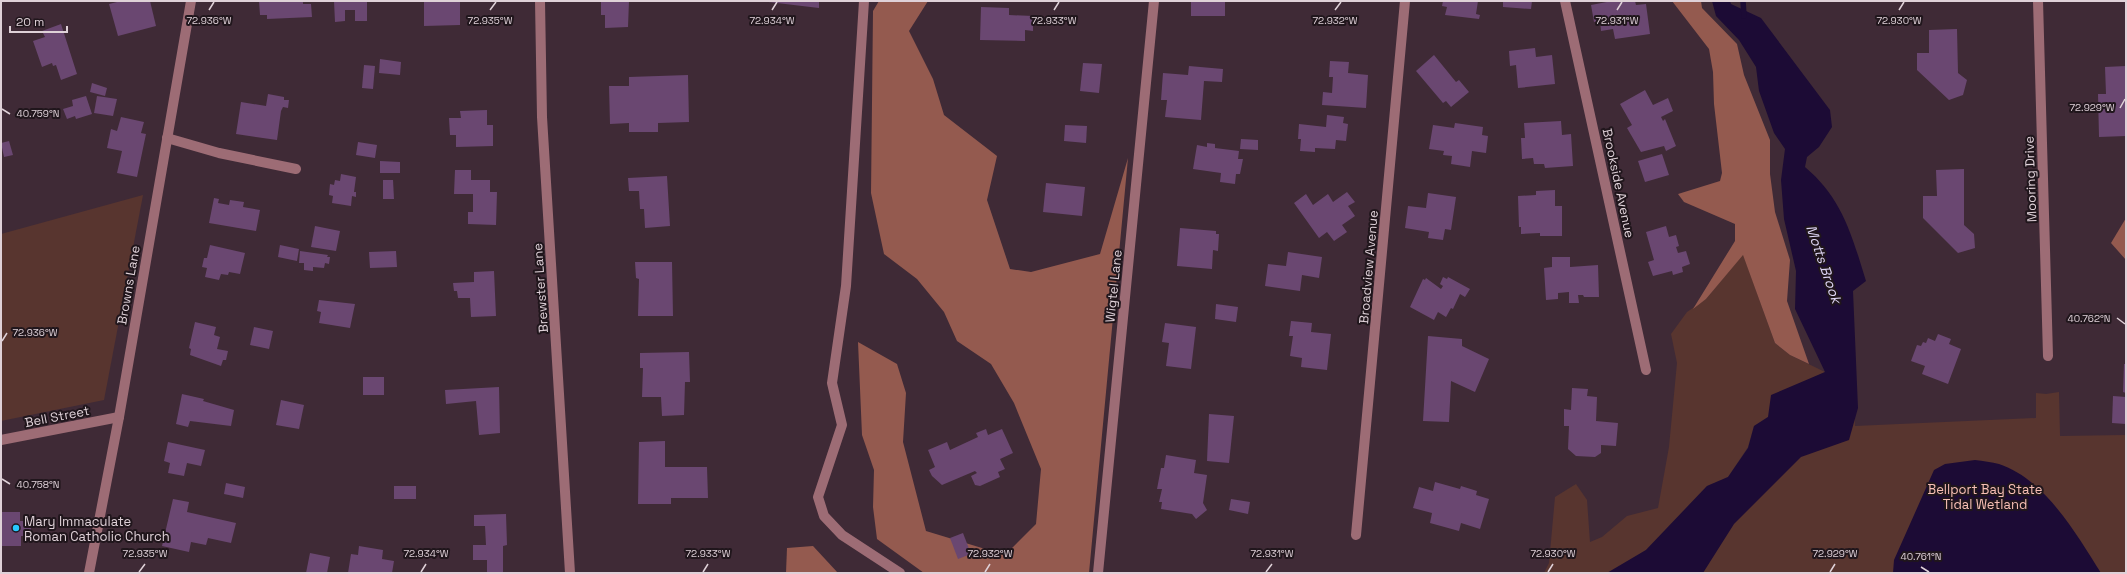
<svg xmlns="http://www.w3.org/2000/svg" width="2127" height="574" font-family="'Space Grotesk',sans-serif">
<style>
.green{fill:#58352f}
.forest{fill:#945a4f}
.water{fill:#1c0b35}
.lines{fill:none;stroke-linecap:round;stroke-linejoin:round}
.stream{stroke:#1c0b35;stroke-width:5.5}
.building{fill:#6a4771}
.minor{stroke:#9d6c75;stroke-width:10}
.ticks{fill:none;stroke:#dfd1d8;stroke-width:1.5}
.poi-dot{fill:#27c8ff;stroke:#20161c;stroke-width:1.5}
.labels{text-anchor:middle;stroke-width:4;stroke-linejoin:round;paint-order:stroke}
.street-label{font-size:13px;fill:#dfd1d8;stroke:#20161c}
.park-label{font-size:13px;fill:#f7bfb5;stroke:#20161c}
.poi-label{font-size:13px;fill:#dfd1d8;stroke:#20161c;text-anchor:start}
.water-label{font-size:14px;font-style:italic;fill:#ded5f5;stroke:#20161c}
.ticks-label{font-size:10px;text-anchor:middle;fill:#dfd1d8;stroke:#20161c;stroke-width:4;stroke-linejoin:round;paint-order:stroke}
</style>
<rect width="100%" height="100%" fill="#3f2a36"/>
<!-- green -->
<g class="green">
<polygon points="143,195 104,400 1,421 1,234"/>
<polygon points="1743,254 1775,343 1790,355 1825,372 1802,383 1768,417 1754,426 1748,447 1728,477 1707,486 1646,550 1607,573 1544,573 1549,563 1555,497 1576,484 1587,500 1590,542 1602,537 1627,516 1658,508 1669,447 1677,363 1671,334 1687,312 1706,299"/>
<polygon points="2059,392 2060,436 2126,435 2126,573 1625,573 1853,393 1855,426 2036,418 2036,393 2046,394"/>
</g>
<!-- forest -->
<g class="forest">
<polygon points="879,1 928,1 909,31 933,79 944,115 997,156 987,200 1010,269 1031,272 1100,254 1128,158 1089,573 924,573 877,539 873,507 874,470 862,435 858,342 897,364 906,393 903,442 926,531 1005,555 1036,524 1041,469 1014,403 991,364 957,341 944,312 917,279 884,254 871,193 873,11"/>
<polygon points="1672,1 1701,1 1702,8 1737,44 1744,75 1770,140 1770,174 1775,212 1790,260 1787,301 1809,364 1790,355 1775,343 1743,255 1706,299 1693,309 1735,241 1735,224 1684,202 1678,194 1720,181 1722,173 1714,104 1713,72 1709,49"/>
<polygon points="2126,218 2126,260 2111,243"/>
<polygon points="813,546 838,573 786,573 787,548"/>
</g>
<!-- water -->
<g class="water">
<path d="M1712,1h18l1,3 30,14 69,92 2,17 -13,20 -12,10 -2,10c38,32 47,69 61,114l-13,10 5,117 -9,32 -48,17 -67,67 -31,49h-96l39,-23 61,-64 21,-9 20,-29 6,-22 14,-9 3,-22 54,-23 -30,-63 1,-38 -12,-52 -3,-39 4,-31 -11,-16 -15,-42 -3,-24 -17,-27 -23,-24z"/>
<path d="M1975,460c8,1 17,2 24,4 46,15 78,71 102,109h-208l1,-13 40,-90 11,-6z"/>
</g>
<g class="lines">
<!-- stream -->
<polyline class="stream" points="1743,1 1744,16"/>
</g>
<!-- building -->
<g class="building">
<polygon points="121,1 150,1 156,26 118,36 109,4"/>
<polygon points="259,1 303,1 303,4 311,4 312,17 267,19 267,15 260,15"/>
<polygon points="334,1 367,1 367,21 355,21 355,10 345,10 345,21 335,22"/>
<polygon points="424,1 460,1 460,25 424,26"/>
<polygon points="601,1 629,1 628,27 605,28 605,15 601,15"/>
<polygon points="760,1 819,1 819,8"/>
<rect x="1191" y="1" width="34" height="15"/>
<polygon points="1443,1 1478,1 1476,14 1480,15 1479,19 1445,15 1447,7 1442,6"/>
<polygon points="1503,1 1532,1 1531,9 1503,7"/>
<polygon points="1612,1 1635,1 1636,5 1646,4 1650,34 1615,39 1613,29 1601,31 1600,21 1594,22 1591,5"/>
<polygon points="981,7 1009,8 1009,15 1033,16 1033,31 1025,30 1025,41 980,40"/>
<polygon points="61,24 77,74 61,80 56,65 53,66 52,63 42,67 33,41 45,37 42,31"/>
<polygon points="1957,29 1958,73 1967,80 1963,95 1949,100 1917,70 1917,53 1929,53 1929,30"/>
<polygon points="1535,48 1536,57 1552,55 1555,84 1518,88 1516,65 1510,66 1509,51"/>
<polygon points="1434,55 1456,82 1459,80 1469,92 1451,107 1446,101 1443,103 1416,71"/>
<polygon points="380,59 401,62 400,75 379,73"/>
<polygon points="1330,61 1349,62 1348,73 1368,75 1366,108 1322,105 1323,92 1332,93 1333,77 1329,77"/>
<polygon points="1083,63 1102,64 1099,93 1080,91"/>
<polygon points="364,65 375,66 373,89 362,88"/>
<polygon points="1189,66 1223,69 1222,82 1204,81 1201,120 1165,117 1167,100 1161,100 1163,73 1188,75"/>
<polygon points="2126,66 2126,136 2099,137 2098,94 2106,94 2105,67"/>
<polygon points="688,75 689,122 658,123 658,132 629,132 629,123 610,124 609,86 629,86 629,77"/>
<polygon points="92,83 107,88 105,96 90,92"/>
<polygon points="1645,90 1653,105 1668,98 1673,111 1661,117 1663,121 1665,119 1676,146 1666,151 1664,146 1641,152 1627,128 1632,125 1620,104"/>
<polygon points="268,94 284,97 284,100 289,100 288,108 283,107 281,111 277,140 236,134 241,102 266,106"/>
<polygon points="86,96 92,114 76,119 75,116 67,119 63,109 73,106 72,100"/>
<polygon points="97,96 117,99 113,116 94,113"/>
<polygon points="487,110 487,125 493,125 493,146 456,147 456,135 450,135 449,118 461,118 460,111"/>
<polygon points="1327,115 1344,117 1343,123 1348,124 1346,141 1336,140 1335,149 1315,148 1315,152 1300,151 1301,139 1298,139 1299,124 1326,127"/>
<polygon points="121,117 144,122 141,133 146,134 137,177 117,173 122,151 107,148 111,129 117,131"/>
<polygon points="1561,121 1562,135 1571,134 1573,166 1545,168 1544,164 1534,164 1533,158 1522,159 1521,138 1525,138 1524,123"/>
<polygon points="1455,123 1483,127 1482,135 1488,136 1486,153 1472,151 1470,167 1451,164 1452,156 1443,155 1444,151 1429,149 1433,125 1454,128"/>
<polygon points="1065,125 1087,126 1086,143 1064,141"/>
<polygon points="1241,139 1258,140 1258,150 1240,149"/>
<polygon points="9,141 13,155 4,157 1,143"/>
<polygon points="358,142 377,145 375,158 356,155"/>
<polygon points="1207,143 1215,144 1215,148 1239,151 1238,159 1243,159 1240,174 1236,174 1235,184 1220,182 1221,173 1193,169 1197,145 1207,147"/>
<polygon points="1662,154 1669,175 1645,182 1638,161"/>
<polygon points="380,161 400,162 400,173 380,173"/>
<polygon points="1964,169 1964,225 1974,234 1975,248 1958,253 1923,218 1923,196 1937,196 1936,170"/>
<polygon points="455,170 471,170 471,180 490,180 490,192 497,192 496,225 468,224 468,212 473,212 473,194 454,194"/>
<polygon points="341,174 356,177 354,192 356,192 356,197 352,196 351,206 332,203 333,196 329,195 330,184 334,185 335,180 340,181"/>
<polygon points="667,176 670,226 645,228 644,209 640,209 639,191 629,191 628,178"/>
<polygon points="383,180 393,180 394,199 383,199"/>
<polygon points="1046,183 1085,187 1082,216 1043,212"/>
<polygon points="1555,190 1555,206 1562,206 1562,236 1540,236 1540,233 1521,234 1521,227 1519,227 1518,196 1536,195 1536,191"/>
<polygon points="1347,192 1355,202 1348,206 1355,216 1342,225 1347,232 1334,241 1327,232 1319,238 1294,203 1306,194 1313,205 1328,194 1333,202"/>
<polygon points="1428,193 1456,197 1451,230 1445,229 1443,240 1428,238 1429,232 1405,228 1408,206 1426,208"/>
<polygon points="214,198 219,199 218,203 229,205 230,200 244,202 243,207 260,210 256,231 209,223"/>
<polygon points="315,226 340,231 336,251 311,247"/>
<polygon points="1666,226 1669,237 1676,235 1679,246 1676,247 1678,253 1686,251 1690,264 1682,267 1683,272 1673,275 1672,271 1653,276 1648,262 1654,260 1646,232"/>
<polygon points="1180,228 1216,231 1216,234 1219,234 1218,251 1213,250 1212,269 1177,266"/>
<polygon points="210,245 245,253 240,274 229,272 228,275 221,274 219,280 205,277 207,268 202,267 204,258 207,258"/>
<polygon points="280,245 299,249 297,261 278,257"/>
<polygon points="300,251 328,255 327,257 330,257 329,264 325,263 324,268 313,267 313,271 304,270 304,263 299,263"/>
<polygon points="396,251 397,267 370,268 369,252"/>
<polygon points="1288,252 1322,257 1319,278 1302,275 1300,291 1265,286 1268,264 1286,266"/>
<polygon points="1552,257 1570,257 1570,267 1598,265 1599,297 1584,297 1583,295 1578,295 1579,303 1569,303 1569,292 1558,293 1558,299 1546,300 1544,268 1552,267"/>
<polygon points="635,262 672,262 673,316 638,316 639,279 636,278"/>
<polygon points="494,271 496,316 471,317 470,298 458,298 457,291 454,291 453,283 474,282 474,272"/>
<polygon points="1443,277 1447,279 1448,277 1470,289 1465,297 1460,294 1453,309 1451,308 1446,317 1438,312 1434,320 1410,307 1423,279 1425,280 1426,278 1441,289 1443,286 1440,284"/>
<polygon points="319,300 355,304 350,328 319,323 321,312 317,311"/>
<polygon points="1216,304 1238,307 1236,322 1215,319"/>
<polygon points="1291,321 1312,323 1311,332 1331,334 1327,370 1301,367 1302,358 1290,356 1293,336 1289,336"/>
<polygon points="195,322 216,327 214,335 220,337 217,349 228,351 226,360 223,360 221,366 190,355 191,349 189,348"/>
<polygon points="1165,323 1196,327 1191,369 1166,366 1169,343 1162,342"/>
<polygon points="254,327 273,331 269,349 250,345"/>
<polygon points="1938,334 1951,339 1949,344 1961,349 1948,384 1922,374 1925,366 1911,361 1917,345 1921,346 1923,342 1926,343 1928,338 1935,341"/>
<polygon points="1428,336 1462,339 1462,346 1489,359 1475,392 1451,381 1449,422 1423,421"/>
<polygon points="689,352 690,382 685,382 684,415 662,416 661,397 642,397 643,368 640,368 640,353"/>
<polygon points="2124,364 2126,364 2126,393 2123,392"/>
<rect x="363" y="377" width="21" height="18"/>
<polygon points="499,387 500,433 479,435 476,401 446,404 445,390"/>
<polygon points="1572,388 1588,389 1587,396 1597,397 1596,421 1618,423 1616,446 1601,445 1601,453 1595,457 1576,456 1568,449 1569,426 1564,426 1564,409 1571,410"/>
<polygon points="182,394 204,399 203,401 234,410 231,426 190,421 188,427 176,424"/>
<polygon points="2113,396 2126,397 2126,424 2112,423"/>
<polygon points="281,400 304,405 299,429 276,425"/>
<polygon points="1209,414 1234,416 1229,463 1207,461"/>
<polygon points="986,429 988,435 1002,429 1013,453 1000,459 1005,469 998,472 1000,477 980,486 975,485 971,476 977,473 975,471 942,485 932,476 929,470 935,467 928,450 947,442 950,450 978,437 976,433"/>
<polygon points="665,441 665,467 707,467 708,498 671,498 671,504 638,504 639,442"/>
<polygon points="168,442 205,450 201,466 187,463 184,476 168,473 170,463 164,461"/>
<polygon points="1166,455 1196,460 1194,473 1207,475 1203,503 1207,510 1196,519 1192,514 1161,509 1162,502 1159,502 1162,489 1157,489 1161,468 1164,468"/>
<polygon points="1435,482 1460,489 1461,486 1477,491 1476,495 1489,499 1480,529 1461,523 1459,531 1430,523 1432,513 1413,508 1419,487 1433,491"/>
<polygon points="226,483 245,487 243,498 224,494"/>
<rect x="394" y="486" width="22" height="13"/>
<polygon points="173,499 189,502 187,512 236,523 231,543 208,538 206,545 191,542 189,552 162,546"/>
<polygon points="1231,499 1250,502 1248,514 1229,510"/>
<polygon points="1,512 20,512 20,521 31,521 31,536 21,536 21,546 1,546"/>
<polygon points="506,514 507,545 503,546 503,573 487,573 487,560 473,560 473,545 486,545 485,526 474,526 474,515"/>
<polygon points="963,533 971,554 958,559 950,538"/>
<polygon points="359,546 383,550 382,559 394,561 392,573 348,573 351,554 358,555"/>
<polygon points="310,553 330,557 327,573 306,573"/>
</g>
<g class="lines">
<!-- minor -->
<g class="minor">
<polyline points="540,1 542,117 570,573"/>
<polyline points="864,1 846,286 832,383 842,425 818,497 824,516 842,535 900,573"/>
<polyline points="1565,1 1646,370"/>
<polyline points="2038,1 2048,356"/>
<polyline points="167,138 219,153 296,169"/>
<polyline points="1,440 119,417"/>
<polyline points="1356,535 1405,1"/>
<polyline points="89,573 119,417 191,1"/>
<polyline points="1098,573 1154,1"/>
</g>
</g>
<!-- ticks -->
<path class="ticks" d="M209,10l5,-8M490,10l6,-8M772,10l5,-8M1054,10l5,-8M1335,10l6,-8M1617,10l5,-8M1899,10l5,-8M2120,108l5,-9M2,109l8,5M2117,318l8,6M2,341l5,-8M2,479l8,5M1921,567l8,5M139,572l6,-8M421,572l5,-8M703,572l5,-8M985,572l5,-8M1266,572l6,-8M1548,572l5,-8M1830,572l5,-8"/>
<!-- markers -->
<circle class="poi-dot" cx="16" cy="528" r="4"/>
<g class="labels">
<!-- street labels -->
<g class="street-label">
<text transform="translate(2030 179) rotate(-92)" y="5">Mooring Drive</text>
<text transform="translate(1619 183) rotate(78)" y="5">Brookside Avenue</text>
<text transform="translate(1368 267) rotate(-85)" y="5">Broadview Avenue</text>
<text transform="translate(128 285) rotate(-80)" y="5">Browns Lane</text>
<text transform="translate(1113 286) rotate(-84)" y="5">Wigtel Lane</text>
<text transform="translate(540 288) rotate(-94)" y="5">Brewster Lane</text>
<text transform="translate(57 416) rotate(-11)" y="5">Bell Street</text>
</g>
<!-- park labels -->
<g class="park-label">
<text x="1985" y="494">Bellport Bay State<tspan x="1985" dy="15">Tidal Wetland</tspan></text>
</g>
<!-- poi labels -->
<g class="poi-label">
<text x="24" y="526">Mary Immaculate<tspan x="24" dy="15">Roman Catholic Church</tspan></text>
</g>
<!-- water labels -->
<g class="water-label">
<text transform="translate(1824 264) rotate(71)" y="5">Motts Brook</text>
</g>
</g>
<g class="ticks-label">
<text x="209" y="24">72.936°W</text>
<text x="490" y="24">72.935°W</text>
<text x="772" y="24">72.934°W</text>
<text x="1054" y="24">72.933°W</text>
<text x="1335" y="24">72.932°W</text>
<text x="1617" y="24">72.931°W</text>
<text x="1899" y="24">72.930°W</text>
<text x="2092" y="111">72.929°W</text>
<text x="38" y="117">40.759°N</text>
<text x="2089" y="322">40.762°N</text>
<text x="35" y="336">72.936°W</text>
<text x="38" y="488">40.758°N</text>
<text x="145" y="557">72.935°W</text>
<text x="426" y="557">72.934°W</text>
<text x="708" y="557">72.933°W</text>
<text x="990" y="557">72.932°W</text>
<text x="1272" y="557">72.931°W</text>
<text x="1553" y="557">72.930°W</text>
<text x="1835" y="557">72.929°W</text>
<text x="1921" y="560">40.761°N</text>
</g>
<!-- border -->
<rect width="2127" height="574" fill="none" stroke="#dfd1d8" stroke-width="4"/>
<!-- scale -->
<path d="M10 26v6h57v-6" fill="none" stroke="#dfd1d8" stroke-width="2"/>
<text x="16" y="26" font-size="12" fill="#dfd1d8" stroke="#20161c" stroke-width="3" paint-order="stroke">20 m</text>
</svg>
